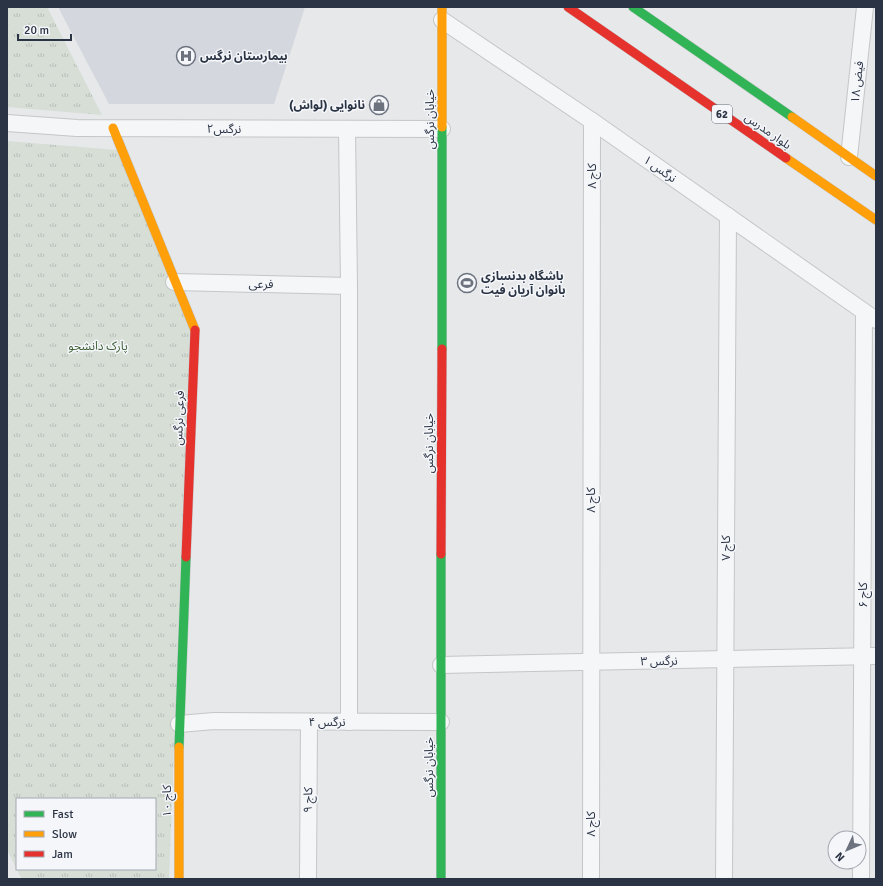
<svg xmlns="http://www.w3.org/2000/svg" width="883" height="886" font-family="Signika,'Noto Sans Arabic',sans-serif">
<style>
.built{fill:#d4d7dd}
.park{fill:url(#park-tufts);fill-rule:evenodd}
.lines{fill:none;stroke-linecap:round;stroke-linejoin:round}
.street-casing{stroke:#c4c6c8;stroke-width:18}
.fast-casing{stroke:#c4c6c8;stroke-width:10}
.slow-casing{stroke:#c4c6c8;stroke-width:10}
.jam-casing{stroke:#c4c6c8;stroke-width:10}
.street{stroke:#f5f6f7;stroke-width:16}
.fast{stroke:#30b455;stroke-width:9}
.slow{stroke:#ff9f0a;stroke-width:9}
.jam{stroke:#e5322d;stroke-width:9}
.labels{text-anchor:middle;stroke-width:3;stroke-linejoin:round;paint-order:stroke}
.shield{fill:#f4f6f9;stroke:#676e7b;stroke-width:1}
.shield-label{font-size:11px;font-weight:bold;fill:#2b3445}
.poi-label{font-size:12px;font-weight:bold;fill:#2b3445;stroke:#f4f6f9;text-anchor:start}
.street-label{font-size:12px;fill:#2b3445;stroke:#f4f6f9}
.park-label{font-size:12px;fill:#3f6138;stroke:#f4f6f9}
</style>
<defs>
<pattern id="park-tufts" width="24" height="20" patternUnits="userSpaceOnUse"><rect width="24" height="20" fill="#d6ded6"/><path d="M3 7l-1-3M5 7V3M7 7l1-3M15 17l-1-3M17 17v-4M19 17l1-3" fill="none" stroke="#b8bfb9"/></pattern>
</defs>
<rect width="100%" height="100%" fill="#e6e8ea"/>
<!-- built -->
<polygon class="built" points="58,7 305,7 274,104 109,104"/>
<!-- park -->
<g class="park">
<polygon points="7,7 47,7 102,115 7,107"/>
<path d="M7,141l110,9 73,179 -21,550h-147l-15,-29zM17,799h138v70h-138z"/>
</g>
<g class="lines">
<defs>
<g id="street">
<polyline points="442,20 592,121 876,320"/>
<polyline points="7,123 77,128 442,129"/>
<polyline points="347,129 349,286 349,722"/>
<polyline points="849,157 865,7"/>
<polyline points="174,282 349,286"/>
<polyline points="441,665 876,656"/>
<polyline points="179,724 214,721 441,722"/>
<polyline points="308,879 309,722"/>
<polyline points="591,879 592,121"/>
<polyline points="724,879 728,216"/>
<polyline points="861,879 864,312"/>
</g>
<g id="fast">
<polyline points="633,7 792,117"/>
<polyline points="442,349 442,127"/>
<polyline points="179,747 186,557"/>
<polyline points="441,879 441,554"/>
</g>
<g id="slow">
<polyline points="792,117 876,176"/>
<polyline points="442,127 442,7"/>
<polyline points="113,128 195,330"/>
<polyline points="786,158 876,220"/>
<polyline points="179,747 179,879"/>
</g>
<g id="jam">
<polyline points="568,7 786,158"/>
<polyline points="441,554 442,349"/>
<polyline points="186,557 195,330"/>
</g>
</defs>
<!-- street casing -->
<use href="#street" class="street-casing"/>
<!-- fast casing -->
<use href="#fast" class="fast-casing"/>
<!-- slow casing -->
<use href="#slow" class="slow-casing"/>
<!-- jam casing -->
<use href="#jam" class="jam-casing"/>
<!-- street -->
<use href="#street" class="street"/>
<!-- fast -->
<use href="#fast" class="fast"/>
<!-- slow -->
<use href="#slow" class="slow"/>
<!-- jam -->
<use href="#jam" class="jam"/>
</g>
<!-- icons -->
<defs>
<symbol id="hospital-ring" viewBox="-11 -11 22 22"><circle r="9.5" fill="#f4f6f9" stroke="#6c737f" stroke-width="1.5"/><path d="M-5-5h3v3.5h4V-5h3V5h-3V1.5h-4V5h-3Z" fill="#6c737f"/></symbol>
<symbol id="shop-ring" viewBox="-11 -11 22 22"><circle r="9.5" fill="#f4f6f9" stroke="#6c737f" stroke-width="1.5"/><path d="M-5-2.5h2.3a2.7 3.5 0 0 1 5.4 0H5L5.5 6h-11ZM-1.5-2.5h3a1.5 2.3 0 0 0-3 0Z" fill="#6c737f"/></symbol>
<symbol id="stadium-ring" viewBox="-11 -11 22 22"><circle r="9.5" fill="#f4f6f9" stroke="#6c737f" stroke-width="1.5"/><path d="M0-5a6.5 5 0 1 0 0 10a6.5 5 0 1 0 0-10ZM-3.5-1.8h7v3.6h-7Z" fill="#6c737f"/></symbol>
</defs>
<g fill-rule="evenodd">
<use href="#hospital-ring" x="175" y="45" width="22" height="22"/>
<use href="#shop-ring" x="368" y="94" width="22" height="22"/>
<use href="#stadium-ring" x="456" y="272" width="22" height="22"/>
</g>
<g class="labels">
<!-- shield labels -->
<rect class="shield" x="712" y="105" width="20" height="18" rx="3"/>
<g class="shield-label">
<text x="722" y="118">62</text>
</g>
<!-- poi labels -->
<g class="poi-label">
<text x="200" y="60">بیمارستان نرگس</text>
<text x="365" y="109" text-anchor="end">نانوایی (لواش)</text>
<text x="481" y="280">باشگاه بدنسازی<tspan x="481" dy="14">بانوان آریان فیت</tspan></text>
</g>
<!-- street labels -->
<g class="street-label">
<text transform="translate(857 82) rotate(-84)" y="4">فیض ۱۸</text>
<text transform="translate(430 119) rotate(-90)" y="4">خیابان نرگس</text>
<text x="224" y="133">نرگس۲</text>
<text transform="translate(768 131) rotate(35)" y="4">بلوار مدرس</text>
<text transform="translate(660 169) rotate(35)" y="4">نرگس ۱</text>
<text transform="translate(592 176) rotate(-90)" y="4">کاج ۸</text>
<text transform="translate(261 284) rotate(1)" y="4">فرعی</text>
<text transform="translate(179 418) rotate(-88)" y="4">فرعی نرگس</text>
<text transform="translate(429 443) rotate(-90)" y="4">خیابان نرگس</text>
<text transform="translate(591 500) rotate(-90)" y="4">کاج ۸</text>
<text transform="translate(726 548) rotate(-90)" y="4">کاج ۷</text>
<text transform="translate(863 595) rotate(-90)" y="4">کاج ۶</text>
<text transform="translate(659 661) rotate(-1)" y="4">نرگس ۳</text>
<text x="327" y="726">نرگس ۴</text>
<text transform="translate(429 767) rotate(-90)" y="4">خیابان نرگس</text>
<text transform="translate(308 800) rotate(-89)" y="4">کاج ۹</text>
<text transform="translate(167 801) rotate(-90)" y="4">کاج ۱۰</text>
<text transform="translate(591 824) rotate(-90)" y="4">کاج ۸</text>
</g>
<!-- park labels -->
<g class="park-label">
<text x="98" y="350">پارک دانشجو</text>
</g>
</g>
<!-- border -->
<rect width="883" height="886" fill="none" stroke="#2b3445" stroke-width="16"/>
<!-- legend -->
<rect x="16" y="798" width="140" height="72" fill="#f4f6f9" stroke="#a4a8b1"/>
<rect x="24" y="811" width="20" height="6" fill="#30b455" stroke="#a4a8b1"/>
<text x="52" y="818" font-size="12" fill="#2b3445">Fast</text>
<rect x="24" y="831" width="20" height="6" fill="#ff9f0a" stroke="#a4a8b1"/>
<text x="52" y="838" font-size="12" fill="#2b3445">Slow</text>
<rect x="24" y="851" width="20" height="6" fill="#e5322d" stroke="#a4a8b1"/>
<text x="52" y="858" font-size="12" fill="#2b3445">Jam</text>
<!-- north arrow -->
<g transform="translate(847 850) rotate(226)"><circle r="19" fill="#f4f6f9" stroke="#a4a8b1"/>
<path d="M0-3L7 15L0 10L-7 15Z" fill="#6c737f"/>
<text y="-6" font-size="11" font-weight="bold" text-anchor="middle" fill="#2b3445">N</text>
</g>
<!-- scale -->
<path d="M18 34v6h53v-6" fill="none" stroke="#2b3445" stroke-width="2"/>
<text x="24" y="34" font-size="12" fill="#2b3445" stroke="#f4f6f9" stroke-width="3" paint-order="stroke">20 m</text>
</svg>
